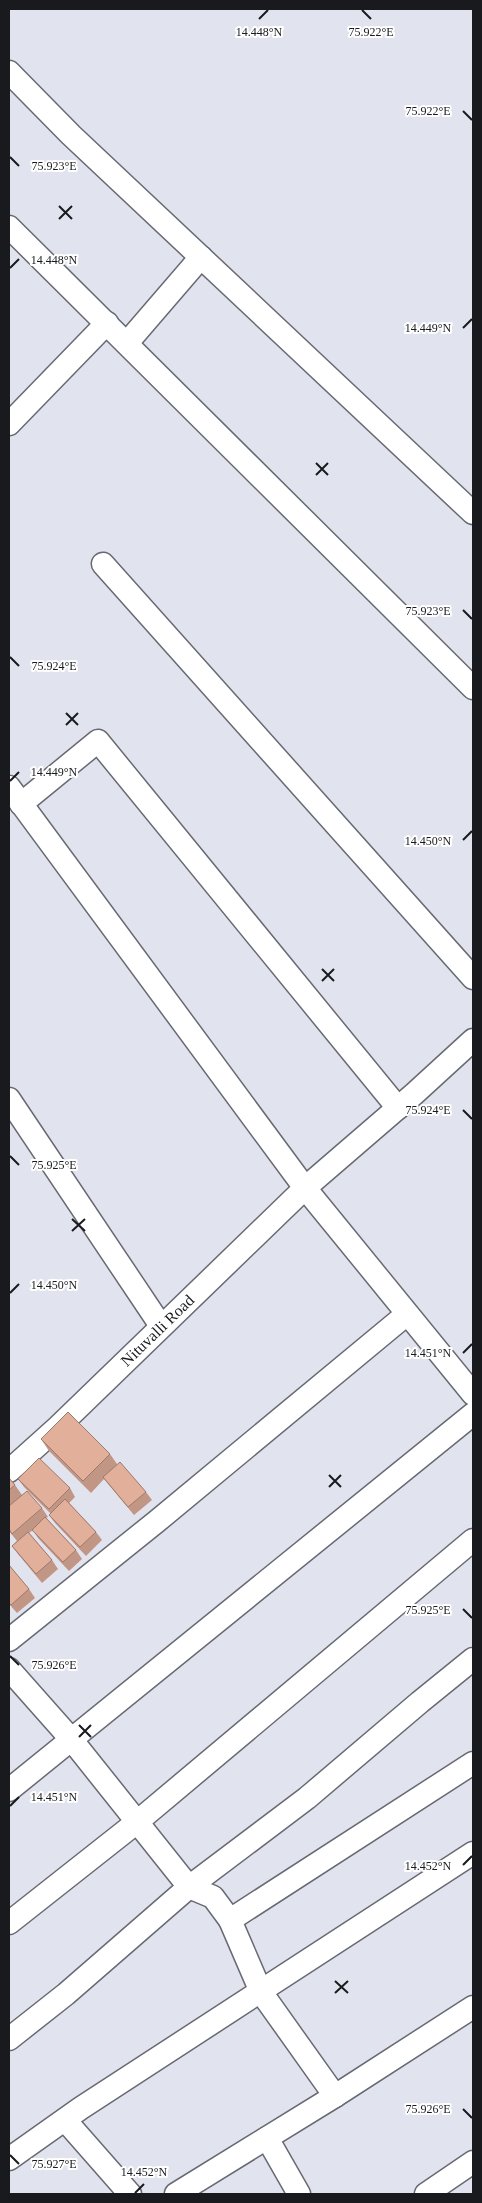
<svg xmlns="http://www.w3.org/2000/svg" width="482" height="2203" font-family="'Times New Roman',serif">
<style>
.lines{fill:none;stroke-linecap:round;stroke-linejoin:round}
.minor-casing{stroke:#676a73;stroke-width:25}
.minor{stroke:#fff;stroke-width:22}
.wall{fill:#c29685}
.building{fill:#e2af9b;stroke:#9e7a6c}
.ticks{fill:none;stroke:#181a1d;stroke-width:2}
.labels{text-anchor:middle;stroke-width:4;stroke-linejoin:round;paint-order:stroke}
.street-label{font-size:16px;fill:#181a1d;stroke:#fff}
.ticks-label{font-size:12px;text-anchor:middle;fill:#181a1d;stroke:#fff;stroke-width:4;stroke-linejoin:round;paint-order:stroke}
</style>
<rect width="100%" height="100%" fill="#e1e4ee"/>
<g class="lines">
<defs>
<g id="minor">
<polyline points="9,72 71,135 473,513"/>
<polyline points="9,227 473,688"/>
<polyline points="127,343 201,257"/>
<polyline points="9,424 107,323"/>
<polyline points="103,564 473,978"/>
<polyline points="9,787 305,1188 473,1394"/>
<polyline points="21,804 98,741 398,1108"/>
<polyline points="9,1099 161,1326"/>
<polyline points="9,1471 58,1427 305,1188 414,1094 473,1040"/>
<polyline points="9,1640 156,1522 407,1314"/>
<polyline points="9,1669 71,1739 189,1887 213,1897 230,1920 473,1763"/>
<polyline points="9,1790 473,1414"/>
<polyline points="230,1920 261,1992 335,2096"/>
<polyline points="9,1923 137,1822 473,1540"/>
<polyline points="9,2039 66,1994 189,1887 307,1798 420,1702 473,1659"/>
<polyline points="65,2120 130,2194"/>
<polyline points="267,2138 299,2194"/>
<polyline points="9,2159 81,2108 473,1853"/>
<polyline points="176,2194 335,2096 473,2007"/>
<polyline points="426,2194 473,2162"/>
</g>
</defs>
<!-- minor casing -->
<use href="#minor" class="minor-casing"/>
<!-- minor -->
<use href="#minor" class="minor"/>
</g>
<!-- wall -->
<g class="wall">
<polygon points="41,1439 110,1454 117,1464 146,1492 152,1500 134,1515 104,1479 91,1493 49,1451"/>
<polygon points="9,1478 15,1485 22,1495 42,1508 48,1517 46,1518 76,1550 82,1559 69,1571 38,1538 33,1530 29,1533 52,1560 58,1569 42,1583 18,1554 12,1546 17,1541 9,1531"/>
<polygon points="18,1479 70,1488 75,1497 69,1503 96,1532 102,1540 86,1556 55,1523 49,1515 51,1514 24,1487"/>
<polygon points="9,1565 29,1589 35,1598 17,1613 9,1604"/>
</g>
<!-- building -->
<g class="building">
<polygon points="68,1412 110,1454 83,1481 41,1439"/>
<polygon points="39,1458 70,1488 49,1509 18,1479"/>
<polygon points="120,1462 146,1492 128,1507 103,1477"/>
<polygon points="9,1478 15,1485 9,1490"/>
<polygon points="27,1491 42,1508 12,1534 9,1529 9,1506"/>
<polygon points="65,1499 96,1532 80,1547 49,1515"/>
<polygon points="45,1517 76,1550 63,1562 32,1530"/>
<polygon points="28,1532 52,1560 36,1574 12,1546"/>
<polygon points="9,1565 29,1589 11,1605 9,1603"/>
</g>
<!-- ticks -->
<path class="ticks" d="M362,10l9,9M259,19l9,-9M463,111l9,9M10,157l9,9M59,206l13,13M59,219l13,-13M10,268l9,-9M463,328l9,-9M316,463l12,12M316,475l12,-12M463,610l9,9M10,657l9,9M66,713l12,12M66,725l12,-12M10,781l9,-9M463,840l9,-9M322,969l12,12M322,981l12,-12M463,1110l9,9M10,1156l9,9M72,1219l13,12M72,1231l13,-12M10,1293l9,-9M463,1353l9,-9M329,1475l12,12M329,1487l12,-12M463,1609l9,9M10,1656l9,9M79,1725l12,12M79,1737l12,-12M10,1806l9,-9M463,1865l9,-9M335,1981l13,12M335,1993l13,-12M463,2109l9,9M10,2155l9,9M135,2193l9,-9"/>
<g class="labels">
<!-- street labels -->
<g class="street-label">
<text transform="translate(157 1330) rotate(-44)" y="6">Nituvalli Road</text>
</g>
</g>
<g class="ticks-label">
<text x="371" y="36">75.922°E</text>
<text x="259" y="36">14.448°N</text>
<text x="428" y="115">75.922°E</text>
<text x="54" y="170">75.923°E</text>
<text x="54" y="264">14.448°N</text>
<text x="428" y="332">14.449°N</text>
<text x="428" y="615">75.923°E</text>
<text x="54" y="670">75.924°E</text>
<text x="54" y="776">14.449°N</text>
<text x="428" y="845">14.450°N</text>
<text x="428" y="1114">75.924°E</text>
<text x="54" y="1169">75.925°E</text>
<text x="54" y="1289">14.450°N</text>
<text x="428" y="1357">14.451°N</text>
<text x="428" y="1614">75.925°E</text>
<text x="54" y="1669">75.926°E</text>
<text x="54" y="1801">14.451°N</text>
<text x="428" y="1870">14.452°N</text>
<text x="428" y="2113">75.926°E</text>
<text x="54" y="2168">75.927°E</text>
<text x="144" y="2176">14.452°N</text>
</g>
<!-- border -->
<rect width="482" height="2203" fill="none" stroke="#181a1d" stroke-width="20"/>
</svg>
